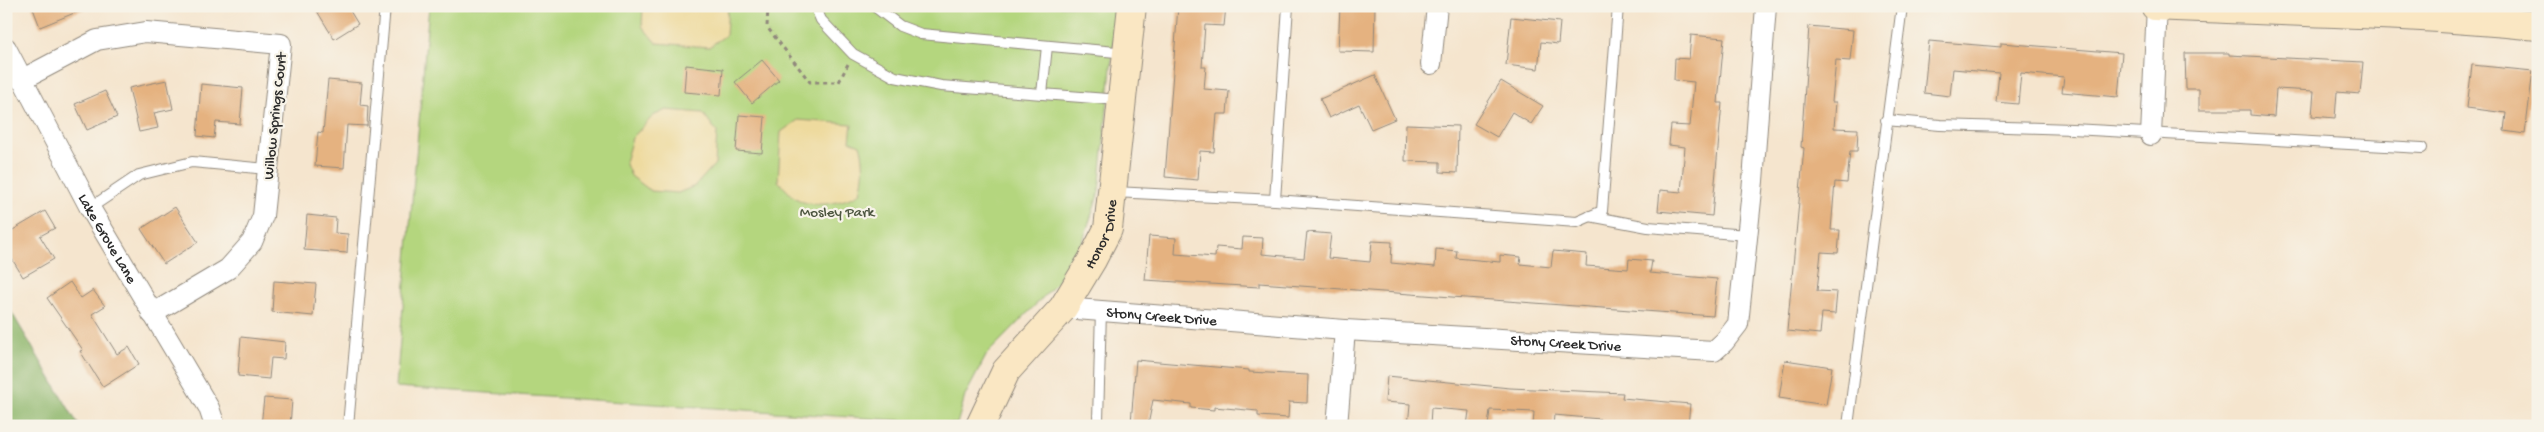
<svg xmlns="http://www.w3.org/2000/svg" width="2544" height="432" font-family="'Gochi Hand',sans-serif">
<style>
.green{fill:#b4d67e;stroke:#708054}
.forest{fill:#8fb76d;stroke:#5d714c}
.sand{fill:#eeda9e;stroke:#8c8264}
.building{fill:#e5b280}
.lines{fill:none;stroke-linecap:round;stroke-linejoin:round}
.lane-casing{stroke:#90887c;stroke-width:12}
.street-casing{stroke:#90887c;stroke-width:22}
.secondary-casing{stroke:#90887c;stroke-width:30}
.path{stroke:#90887c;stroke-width:3;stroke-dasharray:4 4;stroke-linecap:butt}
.lane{stroke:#fff;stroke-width:10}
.street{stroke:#fff;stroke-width:20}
.secondary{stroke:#fae7c3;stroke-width:28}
.labels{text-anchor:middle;stroke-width:4.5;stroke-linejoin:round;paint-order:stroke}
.street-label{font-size:15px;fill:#2b2b2b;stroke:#f7f3e8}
.park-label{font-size:15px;fill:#4d5640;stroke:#f7f3e8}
</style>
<rect width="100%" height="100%" fill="#f7f3e8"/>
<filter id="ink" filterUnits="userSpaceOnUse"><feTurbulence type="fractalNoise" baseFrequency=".02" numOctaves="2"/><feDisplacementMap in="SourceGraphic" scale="10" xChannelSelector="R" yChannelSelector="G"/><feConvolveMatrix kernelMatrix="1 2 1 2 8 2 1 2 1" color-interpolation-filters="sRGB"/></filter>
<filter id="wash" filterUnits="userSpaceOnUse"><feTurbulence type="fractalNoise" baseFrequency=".0096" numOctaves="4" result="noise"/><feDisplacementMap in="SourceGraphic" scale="20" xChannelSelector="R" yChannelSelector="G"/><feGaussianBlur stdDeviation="1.12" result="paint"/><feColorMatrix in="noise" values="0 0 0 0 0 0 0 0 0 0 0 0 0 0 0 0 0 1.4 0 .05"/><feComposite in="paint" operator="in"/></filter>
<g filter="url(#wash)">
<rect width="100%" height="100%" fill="#f5e5ce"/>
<!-- green -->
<polygon class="green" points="429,6 1117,6 1099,192 1078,256 1057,283 987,354 965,396 957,424 396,387"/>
<!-- forest -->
<polygon class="forest" points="6,303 79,426 6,426"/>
<!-- sand -->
<g class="sand">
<polygon points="643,6 728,6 726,35 709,47 656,43 642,26"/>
<polygon points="666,110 703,113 717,132 715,164 695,186 678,193 651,191 631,176 625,162 632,138 653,116"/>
<path d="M798,120l54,4 -2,17 10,4c5,16 4,31 0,48 -13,9 -45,16 -61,7 -8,-4 -15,-13 -21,-19l3,-49z"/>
</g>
<g id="blocks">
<!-- building -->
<g class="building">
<polygon points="32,6 89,6 89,7 40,27"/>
<polygon points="314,6 347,6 358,24 334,39"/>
<polygon points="1178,6 1226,6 1224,26 1205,25 1202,67 1206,67 1204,89 1229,91 1227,114 1217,114 1214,152 1200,151 1198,180 1165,177"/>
<polygon points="1340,6 1375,6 1374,52 1338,51"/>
<polygon points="1511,17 1560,22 1558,44 1541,42 1538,69 1506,65"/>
<polygon points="1809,26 1853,30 1850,61 1836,60 1832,102 1836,102 1834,128 1858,129 1857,151 1850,151 1847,183 1835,182 1831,230 1840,230 1838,253 1821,252 1817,291 1837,292 1835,314 1822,313 1820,334 1787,331 1804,148 1801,147"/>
<polygon points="1691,35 1724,38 1718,103 1722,103 1712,216 1658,211 1660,190 1681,192 1685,147 1669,145 1671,125 1690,126 1694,82 1674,80 1675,58 1689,59"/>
<polygon points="1929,41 2001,47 2001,43 2122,53 2118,97 2062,92 2064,77 2021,73 2018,104 1996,102 1999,73 1953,69 1950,96 1924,93"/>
<polygon points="2185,53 2229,53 2229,55 2363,62 2360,94 2337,92 2335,118 2312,116 2314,91 2276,89 2274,117 2250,115 2250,110 2199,110 2199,89 2186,89"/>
<polygon points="762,60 779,80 752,103 735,82"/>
<polygon points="686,65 723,69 721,95 684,92"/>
<polygon points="2472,65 2533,71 2525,134 2504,131 2506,113 2467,108"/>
<polygon points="1375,75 1395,119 1371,129 1359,104 1329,118 1320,99"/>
<polygon points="167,80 173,109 154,113 158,128 139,132 129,88"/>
<polygon points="328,80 362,83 360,105 368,106 367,126 347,125 344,168 315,166 318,132 323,133"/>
<polygon points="1501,81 1543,106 1531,124 1512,112 1497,137 1474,124"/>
<polygon points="201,84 243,88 240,124 216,122 214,138 197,136"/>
<polygon points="105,91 117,117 87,130 75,104"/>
<polygon points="739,115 765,117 762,153 736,151"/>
<polygon points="1406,124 1458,126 1457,173 1440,172 1440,162 1405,161"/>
<polygon points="175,207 198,242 164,264 141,229"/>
<polygon points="45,211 55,228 40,236 54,259 23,277 6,249 6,234"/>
<polygon points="307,215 336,218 335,233 348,234 347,253 304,250"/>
<polygon points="1307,232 1331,234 1328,258 1370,262 1372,241 1392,242 1391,263 1435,267 1436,249 1457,251 1456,258 1500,262 1500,255 1521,257 1520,264 1551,267 1553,251 1587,254 1586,266 1628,269 1629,259 1652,261 1650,273 1717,279 1713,316 1259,283 1259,287 1145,280 1149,236 1176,238 1175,254 1215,257 1216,247 1242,249 1243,237 1263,238 1262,254 1304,258"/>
<polygon points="274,281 316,284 313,316 272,312"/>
<polygon points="70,282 81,298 93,290 105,306 92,314 117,354 129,347 139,364 103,387 80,351 83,350 47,298"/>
<polygon points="241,337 285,342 284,359 271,358 269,379 238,376"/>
<polygon points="1136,360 1249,370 1249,372 1308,375 1307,403 1289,402 1288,418 1258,416 1258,411 1214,407 1214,410 1191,408 1191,404 1153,400 1148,425 1131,423"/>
<polygon points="1785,360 1832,367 1826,405 1779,398"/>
<polygon points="1387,376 1510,388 1623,393 1622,398 1690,404 1688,426 1600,426 1600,419 1554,415 1553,426 1533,426 1534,412 1490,410 1488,426 1467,426 1469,411 1431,408 1430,426 1408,426 1410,404 1385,402"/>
<polygon points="264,398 292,400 290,426 261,426"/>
</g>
</g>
</g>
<g filter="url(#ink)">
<use href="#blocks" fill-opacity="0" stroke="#90887c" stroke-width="1"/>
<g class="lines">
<defs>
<g id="lane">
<polyline points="815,6 821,20 853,54 895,77 941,86 1120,100"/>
<polyline points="874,6 900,26 921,34 1127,53"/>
<polyline points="1042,94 1047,46"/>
<polyline points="1886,120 1940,125 2072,129 2422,148"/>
<polyline points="1114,192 1275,200 1577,222 1602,211 1618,6"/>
<polyline points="1275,200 1288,6"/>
<polyline points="90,208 139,175 192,162 268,169"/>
<polyline points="1590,216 1648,227 1747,235"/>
<polyline points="1101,310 1098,420 1102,426"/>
<polyline points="348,426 385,6"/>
<polyline points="1848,426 1902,6"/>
</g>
<g id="street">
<path id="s1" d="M6,48l84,160 119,200 6,18"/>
<polyline points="1431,64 1437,6"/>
<polyline points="21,80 97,40 146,32 281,44 263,216 252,242 228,269 152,314"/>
<polyline points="2151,135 2157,6"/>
<path id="s2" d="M1063,308l282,22 369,21 10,-9 14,-18 15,-143 13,-175"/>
<polyline points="1337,426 1345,330"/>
</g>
<g id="secondary">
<path d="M2155,6c127,6 255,7 383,20"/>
<path id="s3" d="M980,426l26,-55 57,-63 29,-48 16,-31 24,-223"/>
</g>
</defs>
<!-- lane casing -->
<use href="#lane" class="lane-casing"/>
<!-- street casing -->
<use href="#street" class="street-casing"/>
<!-- secondary casing -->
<use href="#secondary" class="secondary-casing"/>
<!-- path -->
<polyline class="path" points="768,6 767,27 810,82 839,82 848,64"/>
<!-- lane -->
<use href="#lane" class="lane"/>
<!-- street -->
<use href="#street" class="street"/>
<!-- secondary -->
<use href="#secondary" class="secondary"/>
</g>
</g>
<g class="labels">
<!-- street labels -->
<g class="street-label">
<text transform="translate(274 116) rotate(-84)" y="5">Willow Springs Court</text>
<text dy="5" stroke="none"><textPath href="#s3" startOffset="230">Honor Drive</textPath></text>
<text dy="5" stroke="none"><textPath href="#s1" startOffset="216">Lake Grove Lane</textPath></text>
<text dy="5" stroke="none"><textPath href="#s2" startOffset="99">Stony Creek Drive</textPath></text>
<text dy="5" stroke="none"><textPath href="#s2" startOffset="504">Stony Creek Drive</textPath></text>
</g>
<!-- park labels -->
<g class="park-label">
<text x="837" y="216">Mosley Park</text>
</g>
</g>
<!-- margin -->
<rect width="2544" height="432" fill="none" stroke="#f7f3e8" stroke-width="25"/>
</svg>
